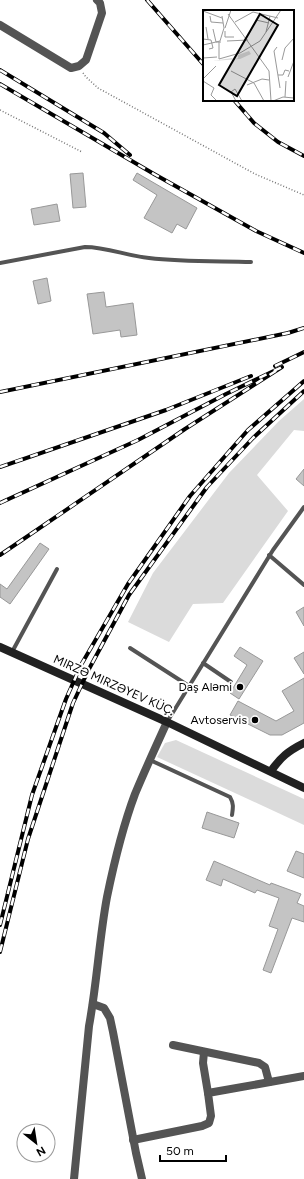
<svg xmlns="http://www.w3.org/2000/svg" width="304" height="1179" font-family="Figtree,sans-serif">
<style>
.green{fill:#dbdbdb}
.building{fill:#c4c4c4;stroke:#989898}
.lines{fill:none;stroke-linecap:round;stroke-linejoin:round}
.path{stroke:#767676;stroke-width:1.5;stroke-dasharray:1 2;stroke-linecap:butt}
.lane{stroke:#545454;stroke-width:4}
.street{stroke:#545454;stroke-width:8}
.secondary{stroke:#212121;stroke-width:8}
.rail-casing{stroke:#000;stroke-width:4}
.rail{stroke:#fff;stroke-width:2.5;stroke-dasharray:8;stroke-linecap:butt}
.poi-dot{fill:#000;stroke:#fff;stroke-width:1.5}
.labels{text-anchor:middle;stroke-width:4;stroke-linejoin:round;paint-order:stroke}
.street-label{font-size:12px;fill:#000;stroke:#fff}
.poi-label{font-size:12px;fill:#000;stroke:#fff;text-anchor:end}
.inset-road{fill:none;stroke:#999;stroke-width:1}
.view{fill:#000;fill-opacity:0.15;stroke:#000;stroke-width:2}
.inset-edge{fill:none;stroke:#000;stroke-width:2}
</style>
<rect width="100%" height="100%" fill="#fff"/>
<!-- green -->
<g class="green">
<polygon points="304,399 304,431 294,430 257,475 288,511 223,603 193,604 169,642 128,622 153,573 229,473 279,421"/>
<polygon points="176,740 304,799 304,825 157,757 165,743"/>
</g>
<!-- building -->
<g class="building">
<polygon points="83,173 86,207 73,208 70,174"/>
<polygon points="137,173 197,208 186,229 177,224 172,233 144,218 157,195 133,180"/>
<polygon points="57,204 60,221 34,225 31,209"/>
<polygon points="47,278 51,301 38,304 33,281"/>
<polygon points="104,292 106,307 133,303 137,335 121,337 120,330 93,334 87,294"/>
<polygon points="304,469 304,486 296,479"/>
<polygon points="40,543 49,549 10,604 0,597 0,584 7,589"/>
<polygon points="304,607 304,626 296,612"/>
<polygon points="240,647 263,661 239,699 230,693 247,665 234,656"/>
<polygon points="304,652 304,674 294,658"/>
<polygon points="304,678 304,723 282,735 270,735 230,715 238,701 276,721 294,711 282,691"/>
<polygon points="207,812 239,823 234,838 202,828"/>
<polygon points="296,851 304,854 304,878 287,871"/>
<polygon points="214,861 270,885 271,883 301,894 297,903 304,906 304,922 292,918 271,973 263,970 278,929 269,926 279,898 257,890 255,893 223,879 221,886 206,880"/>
</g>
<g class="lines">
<!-- path -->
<g class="path">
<polyline points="83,73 86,77 98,88 255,174 304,195"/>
<polyline points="0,110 82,152"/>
</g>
<!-- lane -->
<g class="lane">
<path d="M0,263l85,-16c22,0 42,9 64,11 33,4 68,3 102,4"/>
<polyline points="269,555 304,585"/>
<polyline points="130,648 189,686"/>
<polyline points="12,652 57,569"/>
<polyline points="203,663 231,682"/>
<polyline points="167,722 273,550 304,507"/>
<path d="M150,760l80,37c4,7 3,11 2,18"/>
</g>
<!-- street -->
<g class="street">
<polyline points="0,25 71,68 79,66 86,60 102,13 100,3 97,0"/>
<polyline points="93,1004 104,1008 110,1018 113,1032 136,1153 142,1179"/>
<polyline points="173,1045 259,1063 265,1067 269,1082"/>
<polyline points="204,1052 203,1063 208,1093"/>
<polyline points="133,1140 202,1126 209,1123 211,1116 208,1093 304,1076"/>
<path d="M74,1179l15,-153c8,-43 10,-86 18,-129 7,-34 16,-71 28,-103 10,-24 21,-48 32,-72"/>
</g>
<!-- secondary -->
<g class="secondary">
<polyline points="0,647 167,722 304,788"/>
<path d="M271,771c10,-14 17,-20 33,-28"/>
</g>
<defs>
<g id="rail">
<polyline points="147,0 204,65"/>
<polyline points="0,70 104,133 130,155"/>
<polyline points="0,84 154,174 256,231 304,253"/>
<polyline points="234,100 254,123 278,142 304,156"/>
<polyline points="275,366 304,352"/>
<polyline points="0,392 288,333 304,328"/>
<polyline points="0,467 166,410 251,376"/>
<polyline points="0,503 138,440 226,394 282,367 185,429 0,555"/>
<polyline points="0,925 32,795 66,699 81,665 128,584 190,496 248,430 304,381"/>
<polyline points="0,952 28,839 73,703 89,669 129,595 207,487 253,438 304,391"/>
</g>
</defs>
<!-- rail casing -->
<use href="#rail" class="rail-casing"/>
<!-- rail -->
<use href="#rail" class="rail"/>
</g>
<!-- markers -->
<g class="poi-dot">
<circle cx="240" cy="687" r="4"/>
<circle cx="255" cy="720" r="4"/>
</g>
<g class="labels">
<!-- street labels -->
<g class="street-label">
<text transform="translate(114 685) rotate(24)" y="4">MIRZƏ MIRZƏYEV KÜÇ.</text>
</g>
<!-- poi labels -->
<g class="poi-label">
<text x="232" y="691">Daş Aləmi</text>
<text x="247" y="724">Avtoservis</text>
</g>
</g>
<!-- overview -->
<g transform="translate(203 10)">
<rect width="91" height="91" fill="#fff"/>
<path d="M46,41l2,3 -11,5 -27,2 19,-3 2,2 4,-2v-3z" fill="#dbdbdb"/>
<path class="inset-road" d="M0,1l19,7M25,4l41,57 2,30M7,6l1,6 12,1M53,10l13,3M32,12l18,-10 25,6M3,17l2,12M22,18l6,-18M10,19l3,13M22,21v6h9M63,22l4,-16M0,29l8,1 2,8 -4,1M24,31l21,-1M16,32v17l21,-6 20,-12 21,-31M18,32h-5l4,-1 4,-13 -2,-12M0,35l13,-3M74,37l-3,4 6,37M0,48l14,-1M79,50l3,-12 9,-10M28,61l23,12 10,18M75,65h5l2,-5 4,1M85,67l6,-16M0,69l13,-13M0,71l11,7 -3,7 6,6M44,75l15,-6 7,1M82,87l1,-16M33,91l-5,-9 4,-3 7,12M70,91l10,-4 11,1"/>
<path class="view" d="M57,4l18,11 -41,71 -18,-11z"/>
<rect width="91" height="91" class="inset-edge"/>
</g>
<!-- north arrow -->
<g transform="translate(36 1143) rotate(150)"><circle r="19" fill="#ffffff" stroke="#999999"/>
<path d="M0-3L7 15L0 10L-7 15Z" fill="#000000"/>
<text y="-6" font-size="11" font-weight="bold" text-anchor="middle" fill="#000000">N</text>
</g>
<!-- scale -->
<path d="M160 1155v6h66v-6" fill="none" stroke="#000000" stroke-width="2"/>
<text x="166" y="1155" font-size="12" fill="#000000" stroke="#ffffff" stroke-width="3" paint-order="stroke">50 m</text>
</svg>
